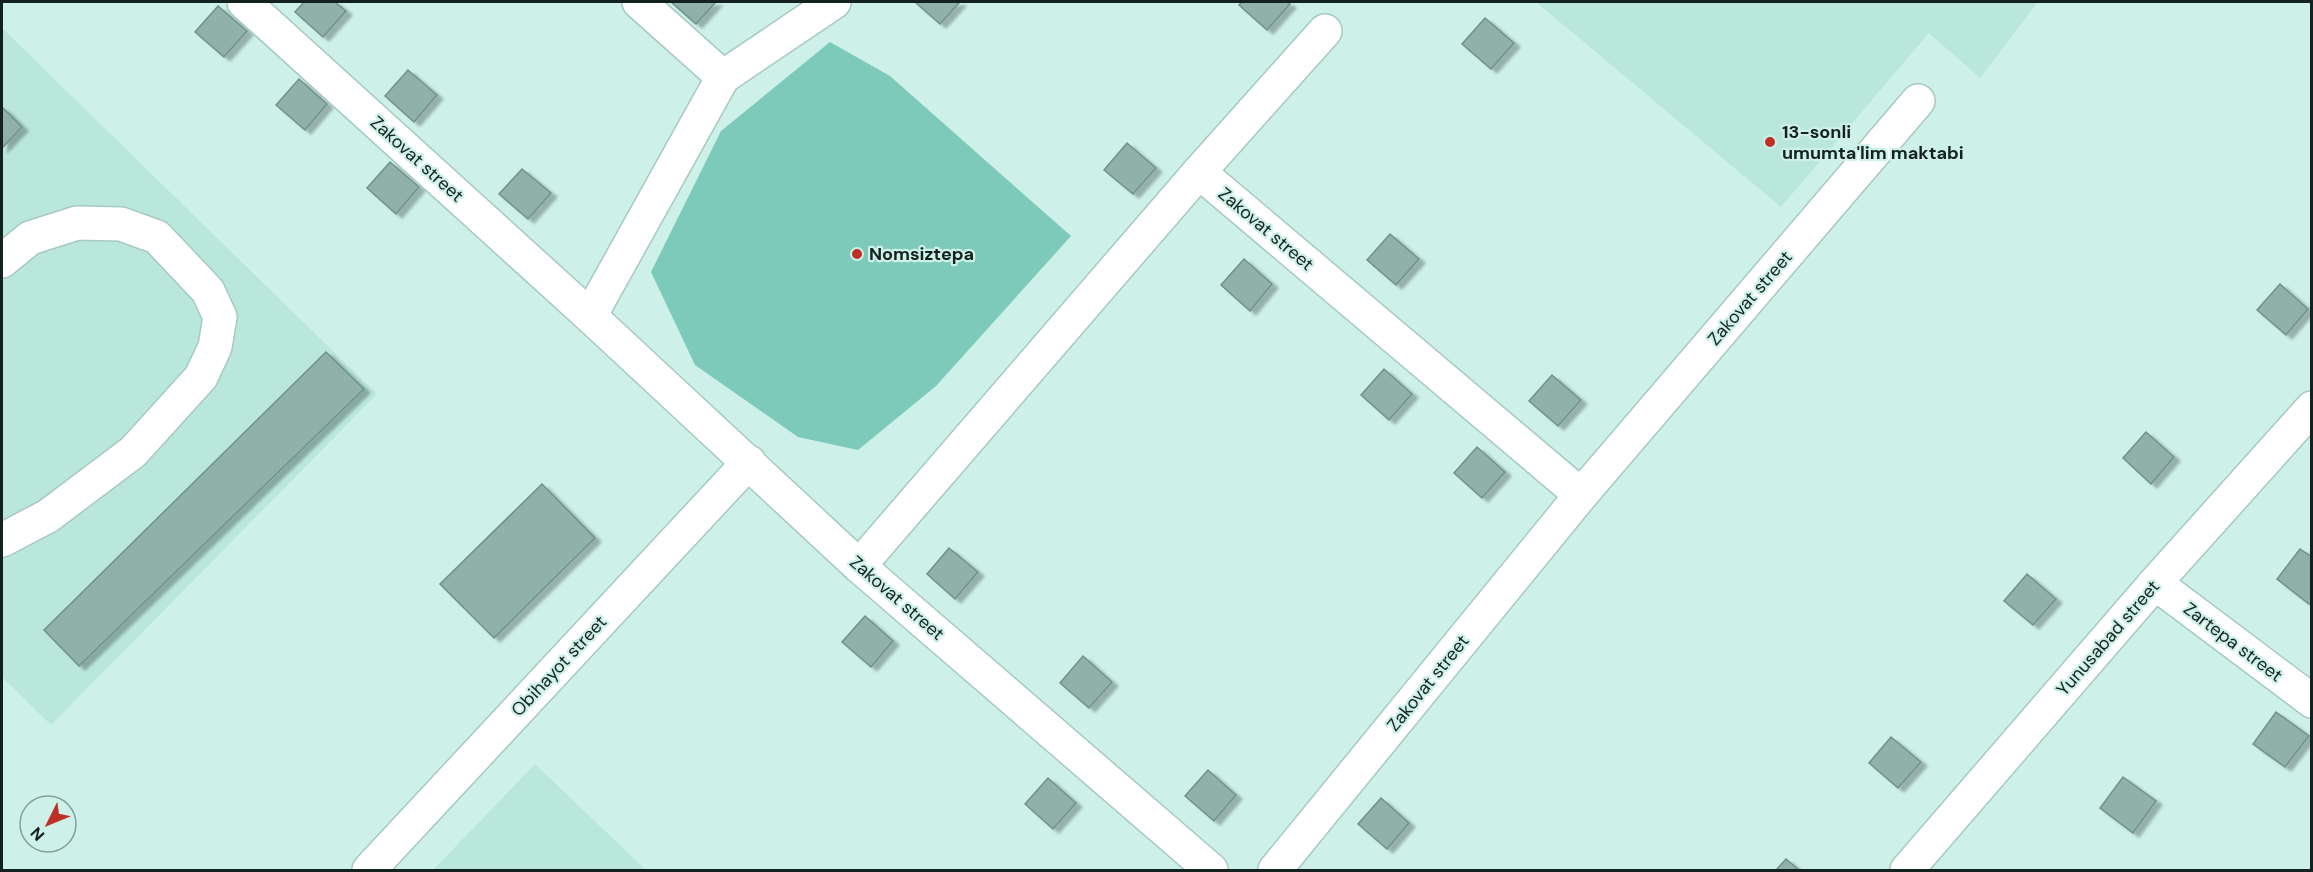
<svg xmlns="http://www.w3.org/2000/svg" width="2313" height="872" font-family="'DM Sans',sans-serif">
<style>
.built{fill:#bae7dc}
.green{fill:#7dcaba}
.building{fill:#8fb1a9;stroke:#70918a;stroke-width:1.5;filter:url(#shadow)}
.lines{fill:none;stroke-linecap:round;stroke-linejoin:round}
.minor-casing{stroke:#a6c9c1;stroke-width:36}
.minor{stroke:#fff;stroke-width:33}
.poi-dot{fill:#be3025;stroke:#cdf1e8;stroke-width:2}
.labels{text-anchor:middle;stroke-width:4.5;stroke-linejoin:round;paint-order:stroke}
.poi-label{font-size:18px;font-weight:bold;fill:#14221f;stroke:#cdf1e8;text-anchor:start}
.street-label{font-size:18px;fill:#14221f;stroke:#cdf1e8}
</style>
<defs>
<filter id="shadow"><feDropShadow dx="6" dy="4" stdDeviation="1.5" flood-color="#0004"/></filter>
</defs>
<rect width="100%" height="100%" fill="#cdf1e8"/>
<!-- built -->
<g class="built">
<polygon points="1536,2 1535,2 2038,2 1980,78 1929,33 1781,207"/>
<polygon points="2,28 377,394 51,725 2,677"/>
<polygon points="535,764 646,870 433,870"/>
</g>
<!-- green -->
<polygon class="green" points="830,42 890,76 1071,236 936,386 858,450 798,437 695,365 651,272 721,131"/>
<!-- building -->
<g class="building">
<polygon points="304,2 335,2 346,11 323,37 295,12"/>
<polygon points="671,2 716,2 696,24"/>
<polygon points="915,2 960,2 940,24"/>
<polygon points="1242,2 1288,2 1290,4 1267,30 1239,5"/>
<polygon points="218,6 247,31 224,57 195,32"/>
<polygon points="1485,18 1514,43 1491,69 1462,44"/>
<polygon points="408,70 437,95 414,122 385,96"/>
<polygon points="299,79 327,104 305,130 276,105"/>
<polygon points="2,107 22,127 2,148"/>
<polygon points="1127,143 1156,168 1133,194 1104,170"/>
<polygon points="390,162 419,187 396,214 367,188"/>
<polygon points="522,169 551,193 528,219 499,194"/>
<polygon points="1390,234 1419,259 1396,285 1367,260"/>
<polygon points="1244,259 1272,284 1250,311 1221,285"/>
<polygon points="2280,284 2308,309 2286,335 2257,310"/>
<polygon points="326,352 364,389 79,666 44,630"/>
<polygon points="1384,369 1412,394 1389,420 1361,395"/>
<polygon points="1552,375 1581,400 1558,426 1529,401"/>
<polygon points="2146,432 2174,457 2151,484 2123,458"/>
<polygon points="1477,447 1505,472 1482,498 1454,473"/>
<polygon points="542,484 595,538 494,638 440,584"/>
<polygon points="949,548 978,572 955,599 927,574"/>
<polygon points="2300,549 2312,557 2312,601 2309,604 2277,579"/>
<polygon points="2027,574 2056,599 2033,625 2004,601"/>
<polygon points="865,616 893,641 871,667 842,642"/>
<polygon points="1083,656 1112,682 1089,708 1060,683"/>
<polygon points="2276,712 2309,736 2285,767 2253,744"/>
<polygon points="1891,737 1921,762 1898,788 1869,763"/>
<polygon points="1208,770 1236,795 1214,821 1185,796"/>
<polygon points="2123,777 2156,801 2133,833 2100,808"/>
<polygon points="1048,778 1076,803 1053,829 1025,804"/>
<polygon points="1381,798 1409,823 1387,849 1358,824"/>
<polygon points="1786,859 1799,870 1776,870"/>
</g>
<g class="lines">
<defs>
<g id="minor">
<polyline points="244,2 590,316 859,566 1211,870"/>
<polyline points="639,2 723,77"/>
<polyline points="1199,172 1581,495"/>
<polyline points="2,261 30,238 77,223 121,224 157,237 208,291 220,317 215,347 201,377 133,452 48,516 2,540"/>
<polyline points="590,316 723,77 834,2"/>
<polyline points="859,566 1199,172 1325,31"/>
<polyline points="2155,583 2312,701"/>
<polyline points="369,870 749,462"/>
<polyline points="1275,870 1581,495 1918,101"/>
<polyline points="1907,870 2155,583 2312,408"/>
</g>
</defs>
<!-- minor casing -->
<use href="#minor" class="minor-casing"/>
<!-- minor -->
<use href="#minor" class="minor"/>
</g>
<!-- markers -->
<g class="poi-dot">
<circle cx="1770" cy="142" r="6"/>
<circle cx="857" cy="254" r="6"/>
</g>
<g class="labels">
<!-- poi labels -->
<g class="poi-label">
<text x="1782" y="138">13-sonli<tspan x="1782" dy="21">umumta'lim maktabi</tspan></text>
<text x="869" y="260">Nomsiztepa</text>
</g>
<!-- street labels -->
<g class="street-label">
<text transform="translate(417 159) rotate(42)" y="6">Zakovat street</text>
<text transform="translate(1266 229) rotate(40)" y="6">Zakovat street</text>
<text transform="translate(1750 298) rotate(-49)" y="6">Zakovat street</text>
<text transform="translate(897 598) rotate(41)" y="6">Zakovat street</text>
<text transform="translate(2108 638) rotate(-49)" y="6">Yunusabad street</text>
<text transform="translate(2233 642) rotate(37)" y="6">Zartepa street</text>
<text transform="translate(559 666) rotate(-47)" y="6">Obihayot street</text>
<text transform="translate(1428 683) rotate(-51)" y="6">Zakovat street</text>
</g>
</g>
<!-- border -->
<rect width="2313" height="872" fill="none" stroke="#14221f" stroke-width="6"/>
<!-- north arrow -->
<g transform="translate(48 824) rotate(227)"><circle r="28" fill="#cdf1e8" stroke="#839e98" stroke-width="1.5"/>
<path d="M0-4.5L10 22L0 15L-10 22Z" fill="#be3025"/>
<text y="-9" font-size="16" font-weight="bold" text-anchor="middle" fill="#14221f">N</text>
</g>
</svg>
